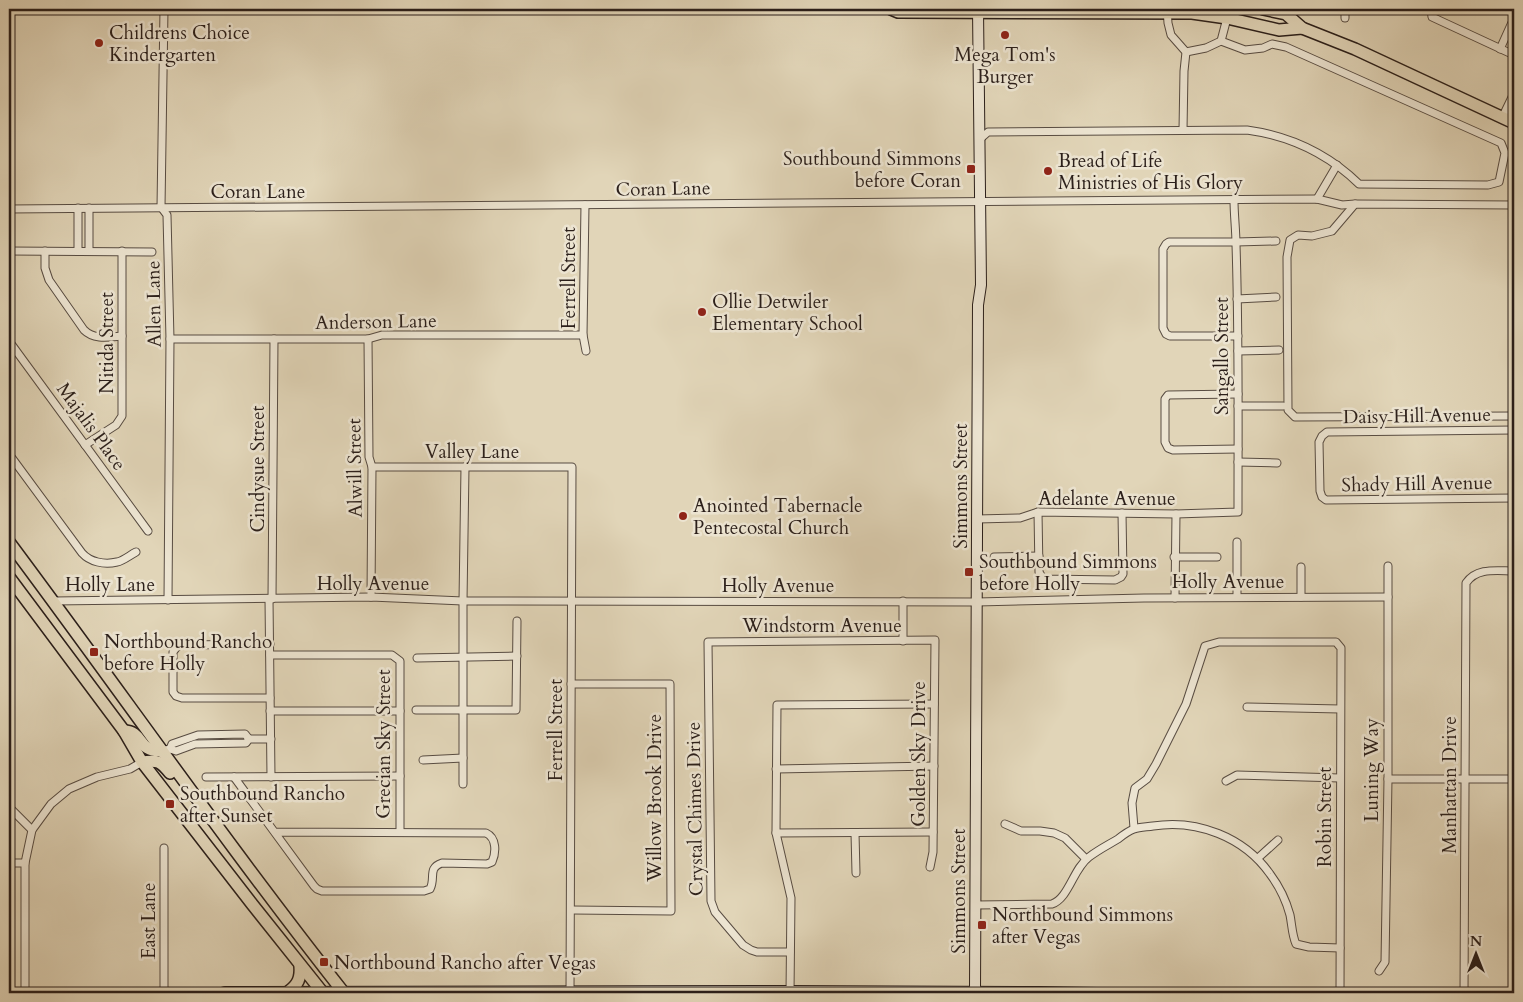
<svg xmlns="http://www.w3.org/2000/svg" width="1523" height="1002" font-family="Cardo,serif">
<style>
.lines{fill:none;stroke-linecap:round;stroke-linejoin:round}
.minor-casing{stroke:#584c42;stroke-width:9}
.secondary-casing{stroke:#2b1f1a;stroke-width:12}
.primary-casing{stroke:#2b1f1a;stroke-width:14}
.minor{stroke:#ece4d1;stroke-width:7}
.secondary{stroke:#ece4d1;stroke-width:10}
.primary{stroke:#e1d5b8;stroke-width:11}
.poi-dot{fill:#8f2418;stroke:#ece4d1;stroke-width:2}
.labels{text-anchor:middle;stroke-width:5;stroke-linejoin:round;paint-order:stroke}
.poi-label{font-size:19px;fill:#2b1f1a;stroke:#ece4d1;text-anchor:start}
.street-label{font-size:19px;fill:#2b1f1a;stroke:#ece4d1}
</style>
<rect width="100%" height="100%" fill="#e1d5b8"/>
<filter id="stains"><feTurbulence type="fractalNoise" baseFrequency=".004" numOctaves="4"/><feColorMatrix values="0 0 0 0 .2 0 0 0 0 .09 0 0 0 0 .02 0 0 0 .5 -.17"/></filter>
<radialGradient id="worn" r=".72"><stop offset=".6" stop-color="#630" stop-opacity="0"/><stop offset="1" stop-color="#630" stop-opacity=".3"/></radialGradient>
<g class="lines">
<defs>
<g id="minor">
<polyline points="164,9 161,207 167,215 170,339 168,600"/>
<polyline points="1167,9 1168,23 1171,35 1186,52 1184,71 1183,130"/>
<polyline points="1345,9 1345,18"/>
<polyline points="1431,9 1432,17 1514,55"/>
<polyline points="1500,49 1514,18"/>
<polyline points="1186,52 1206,48 1221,41"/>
<polyline points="1502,118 1514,93"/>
<path d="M979,140l9,-8 259,-2c43,6 81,24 112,54l129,1 11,-3 6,-29 -4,-10 -215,-96 -14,-3 -9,4 -18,2 -24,-9 6,-23"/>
<polyline points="1317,199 1337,165"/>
<polyline points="585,205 583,335 586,351"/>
<polyline points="1514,205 1355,204 1332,231 1312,236 1298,235 1290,240 1287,257 1288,410 1295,417 1514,416"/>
<polyline points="78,208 78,251"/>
<polyline points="89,208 89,251"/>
<polyline points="9,209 1317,199 1342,205 1355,204"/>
<polyline points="9,251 152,252"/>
<path d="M45,251v17l4,12 35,50c10,10 25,7 38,6"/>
<polyline points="1237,299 1276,297"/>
<polyline points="1238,336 1170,336 1166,334 1163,328 1163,249 1166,244 1169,242 1236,242 1276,241"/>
<polyline points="170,339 368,339 382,335 583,335"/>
<polyline points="368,339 369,457 372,467 371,597"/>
<polyline points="9,341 148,531"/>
<polyline points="1238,351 1279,350"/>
<polyline points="1238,406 1283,406"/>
<polyline points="1514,430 1327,432 1322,436 1319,442 1320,491 1322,497 1326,500 1514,498"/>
<polyline points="85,445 116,425 122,416 122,251"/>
<polyline points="1238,449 1173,450 1168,448 1165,442 1165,399 1168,395 1238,394"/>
<path d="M9,454l73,99c8,9 22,12 35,9 6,-1 13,-7 19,-10"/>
<polyline points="1238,462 1277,463"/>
<polyline points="372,467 572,467 570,993"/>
<polyline points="1038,512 1039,572 1042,577 1045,579 1115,580 1121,577 1123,574 1122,513"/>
<path d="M977,519l43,-1 18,-6 138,2 62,-2c0,-89 1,-178 -2,-267 0,-15 -2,-30 -2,-45"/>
<polyline points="1237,542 1237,597"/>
<polyline points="994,557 1039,556"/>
<polyline points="1174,557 1217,557"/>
<polyline points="1301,597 1301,567"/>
<polyline points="1175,598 1176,514"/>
<polyline points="269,599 271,777"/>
<polyline points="272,599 274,339"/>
<polyline points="53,601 371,597 463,601 977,602 1144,598 1388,597"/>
<polyline points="903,641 903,601"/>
<polyline points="270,644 180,645 176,648 173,652 173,692 176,696 182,698 270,698"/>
<polyline points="270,655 392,655 400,661 400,832"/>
<polyline points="417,658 517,656"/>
<polyline points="571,684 670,684 671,911 572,910"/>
<polyline points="1247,707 1340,709"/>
<polyline points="416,710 516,710 517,621"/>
<polyline points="270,711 400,711"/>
<polyline points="170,749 172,744 198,735 245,734 249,739"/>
<polyline points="162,751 170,749 176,751 195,744 246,743 249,739 271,739"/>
<polyline points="423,760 463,758"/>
<polyline points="776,769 934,766"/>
<polyline points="206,777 400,776"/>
<path d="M234,777l80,109 3,3 5,2h102l6,-2c6,-11 -3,-21 12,-26l45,1 5,-2c4,-9 5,-24 -6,-29l-211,-1"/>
<polyline points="1388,779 1514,779"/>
<polyline points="1226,781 1237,775 1340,778"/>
<polyline points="463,784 463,601 465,467"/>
<polyline points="9,807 32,830"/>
<polyline points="1005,824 1021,831 1040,831 1054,833 1065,838 1086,859"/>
<polyline points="1134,828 1132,803 1135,788 1147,779 1156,764 1186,704 1205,646 1219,642 1336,642 1341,648 1340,993"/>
<polyline points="776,833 933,832"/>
<polyline points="855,833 856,873"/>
<polyline points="164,848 164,993"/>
<polyline points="1258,858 1278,840"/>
<polyline points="9,863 25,863"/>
<path d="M976,905l76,-1c17,-6 21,-35 37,-47 9,-7 19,-12 29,-18 5,-4 10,-8 16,-10 5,-2 13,-2 19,-3 44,-7 91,11 117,48 9,12 16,26 20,41 2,10 2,20 6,29l13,3 31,1"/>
<polyline points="790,952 757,952 751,950 743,945 715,912 711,901 708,642 935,640 933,852 930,867"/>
<polyline points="1379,971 1385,962 1388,779 1388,566"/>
<polyline points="25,993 25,863 32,830 51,804 69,789 97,777 130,769 142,762"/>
<polyline points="790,993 791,898 776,833 777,705 934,704"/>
<path d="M1464,993l2,-410c11,-16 31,-12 48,-12"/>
</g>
<g id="secondary">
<polyline points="222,993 225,992 790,991 1040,992 1097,993"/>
<polyline points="975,993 978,305 981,285 978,9"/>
</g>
<g id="primary">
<polyline points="891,9 898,12 1192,13 1227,18 1279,30 1302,28"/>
<polyline points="1263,9 1286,14 1302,28 1355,49 1514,123"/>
<path d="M9,542c112,150 219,304 335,451"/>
<polyline points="9,577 124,731 142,762 252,904 323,993"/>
<path d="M124,731c20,0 12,21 38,20"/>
<path d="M142,762c16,-2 18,-1 28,11"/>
<path d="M288,992c10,-7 13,-14 12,-26"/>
</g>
</defs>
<!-- minor casing -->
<use href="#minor" class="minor-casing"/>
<!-- secondary casing -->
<use href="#secondary" class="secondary-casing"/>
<!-- primary casing -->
<use href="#primary" class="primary-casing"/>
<!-- minor -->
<use href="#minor" class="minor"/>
<!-- secondary -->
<use href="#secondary" class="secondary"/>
<!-- primary -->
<use href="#primary" class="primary"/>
</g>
<!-- markers -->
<g class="poi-dot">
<circle cx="1005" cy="35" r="5"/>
<circle cx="99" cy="43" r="5"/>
<rect x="966" y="164" width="10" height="10" rx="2.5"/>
<circle cx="1048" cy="171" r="5"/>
<circle cx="702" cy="312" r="5"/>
<circle cx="683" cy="516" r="5"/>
<rect x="964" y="567" width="10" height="10" rx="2.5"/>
<rect x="89" y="647" width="10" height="10" rx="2.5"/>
<rect x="165" y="799" width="10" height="10" rx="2.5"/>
<rect x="977" y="920" width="10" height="10" rx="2.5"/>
<rect x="319" y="957" width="10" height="10" rx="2.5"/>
</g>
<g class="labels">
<!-- poi labels -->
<g class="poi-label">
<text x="109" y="39">Childrens Choice<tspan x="109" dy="22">Kindergarten</tspan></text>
<text x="1005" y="61" text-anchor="middle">Mega Tom's<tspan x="1005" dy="22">Burger</tspan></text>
<text x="961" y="165" text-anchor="end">Southbound Simmons<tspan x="961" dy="22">before Coran</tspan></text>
<text x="1058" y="167">Bread of Life<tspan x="1058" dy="22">Ministries of His Glory</tspan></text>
<text x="712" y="308">Ollie Detwiler<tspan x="712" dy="22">Elementary School</tspan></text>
<text x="693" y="512">Anointed Tabernacle<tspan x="693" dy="22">Pentecostal Church</tspan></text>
<text x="979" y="568">Southbound Simmons<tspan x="979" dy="22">before Holly</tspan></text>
<text x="104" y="648">Northbound Rancho<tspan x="104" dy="22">before Holly</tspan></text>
<text x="180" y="800">Southbound Rancho<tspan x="180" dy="22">after Sunset</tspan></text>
<text x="992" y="921">Northbound Simmons<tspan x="992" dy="22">after Vegas</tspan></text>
<text x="334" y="969">Northbound Rancho after Vegas</text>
</g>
<!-- street labels -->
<g class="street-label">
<text transform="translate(663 188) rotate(-1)" y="7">Coran Lane</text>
<text x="258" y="198">Coran Lane</text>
<text transform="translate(568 278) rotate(-90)" y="7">Ferrell Street</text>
<text transform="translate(153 304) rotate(-91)" y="7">Allen Lane</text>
<text transform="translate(376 321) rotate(-1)" y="7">Anderson Lane</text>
<text transform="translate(106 343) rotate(-90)" y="7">Nitida Street</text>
<text transform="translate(1221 356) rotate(-90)" y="7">Sangallo Street</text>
<text transform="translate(1417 415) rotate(-1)" y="7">Daisy Hill Avenue</text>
<text transform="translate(92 426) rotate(54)" y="7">Majalis Place</text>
<text x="472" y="458">Valley Lane</text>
<text transform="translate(354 468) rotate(-91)" y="7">Alwill Street</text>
<text transform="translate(257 469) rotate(-90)" y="7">Cindysue Street</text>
<text transform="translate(1417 483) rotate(-1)" y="7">Shady Hill Avenue</text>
<text transform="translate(960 486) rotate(-90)" y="7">Simmons Street</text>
<text x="1107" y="505">Adelante Avenue</text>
<text x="1228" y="588">Holly Avenue</text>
<text x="373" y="590">Holly Avenue</text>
<text x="110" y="591">Holly Lane</text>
<text x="778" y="592">Holly Avenue</text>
<text x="822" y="632">Windstorm Avenue</text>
<text transform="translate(555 730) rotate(-90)" y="7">Ferrell Street</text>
<text transform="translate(383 744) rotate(-90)" y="7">Grecian Sky Street</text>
<text transform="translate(918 754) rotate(-90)" y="7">Golden Sky Drive</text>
<text transform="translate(1371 770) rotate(-90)" y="7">Luning Way</text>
<text transform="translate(1449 785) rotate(-90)" y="7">Manhattan Drive</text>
<text transform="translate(654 798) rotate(-90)" y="7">Willow Brook Drive</text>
<text transform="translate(694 809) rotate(-91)" y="7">Crystal Chimes Drive</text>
<text transform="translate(1324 817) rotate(-90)" y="7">Robin Street</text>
<text transform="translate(958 891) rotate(-90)" y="7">Simmons Street</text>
<text transform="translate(148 921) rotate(-90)" y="7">East Lane</text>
</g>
</g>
<!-- margin -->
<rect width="1523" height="1002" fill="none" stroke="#e1d5b8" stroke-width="30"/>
<rect x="10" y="10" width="1503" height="982" fill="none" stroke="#2b1f1a" stroke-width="2.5"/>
<rect x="15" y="15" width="1493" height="972" fill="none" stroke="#2b1f1a"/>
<!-- north arrow -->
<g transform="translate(1476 954)" stroke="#ece4d1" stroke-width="4" paint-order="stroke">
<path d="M0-4L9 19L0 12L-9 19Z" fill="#2b1f1a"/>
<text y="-8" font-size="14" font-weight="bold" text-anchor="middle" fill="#2b1f1a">N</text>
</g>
<rect width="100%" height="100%" filter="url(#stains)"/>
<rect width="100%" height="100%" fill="url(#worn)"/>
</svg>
